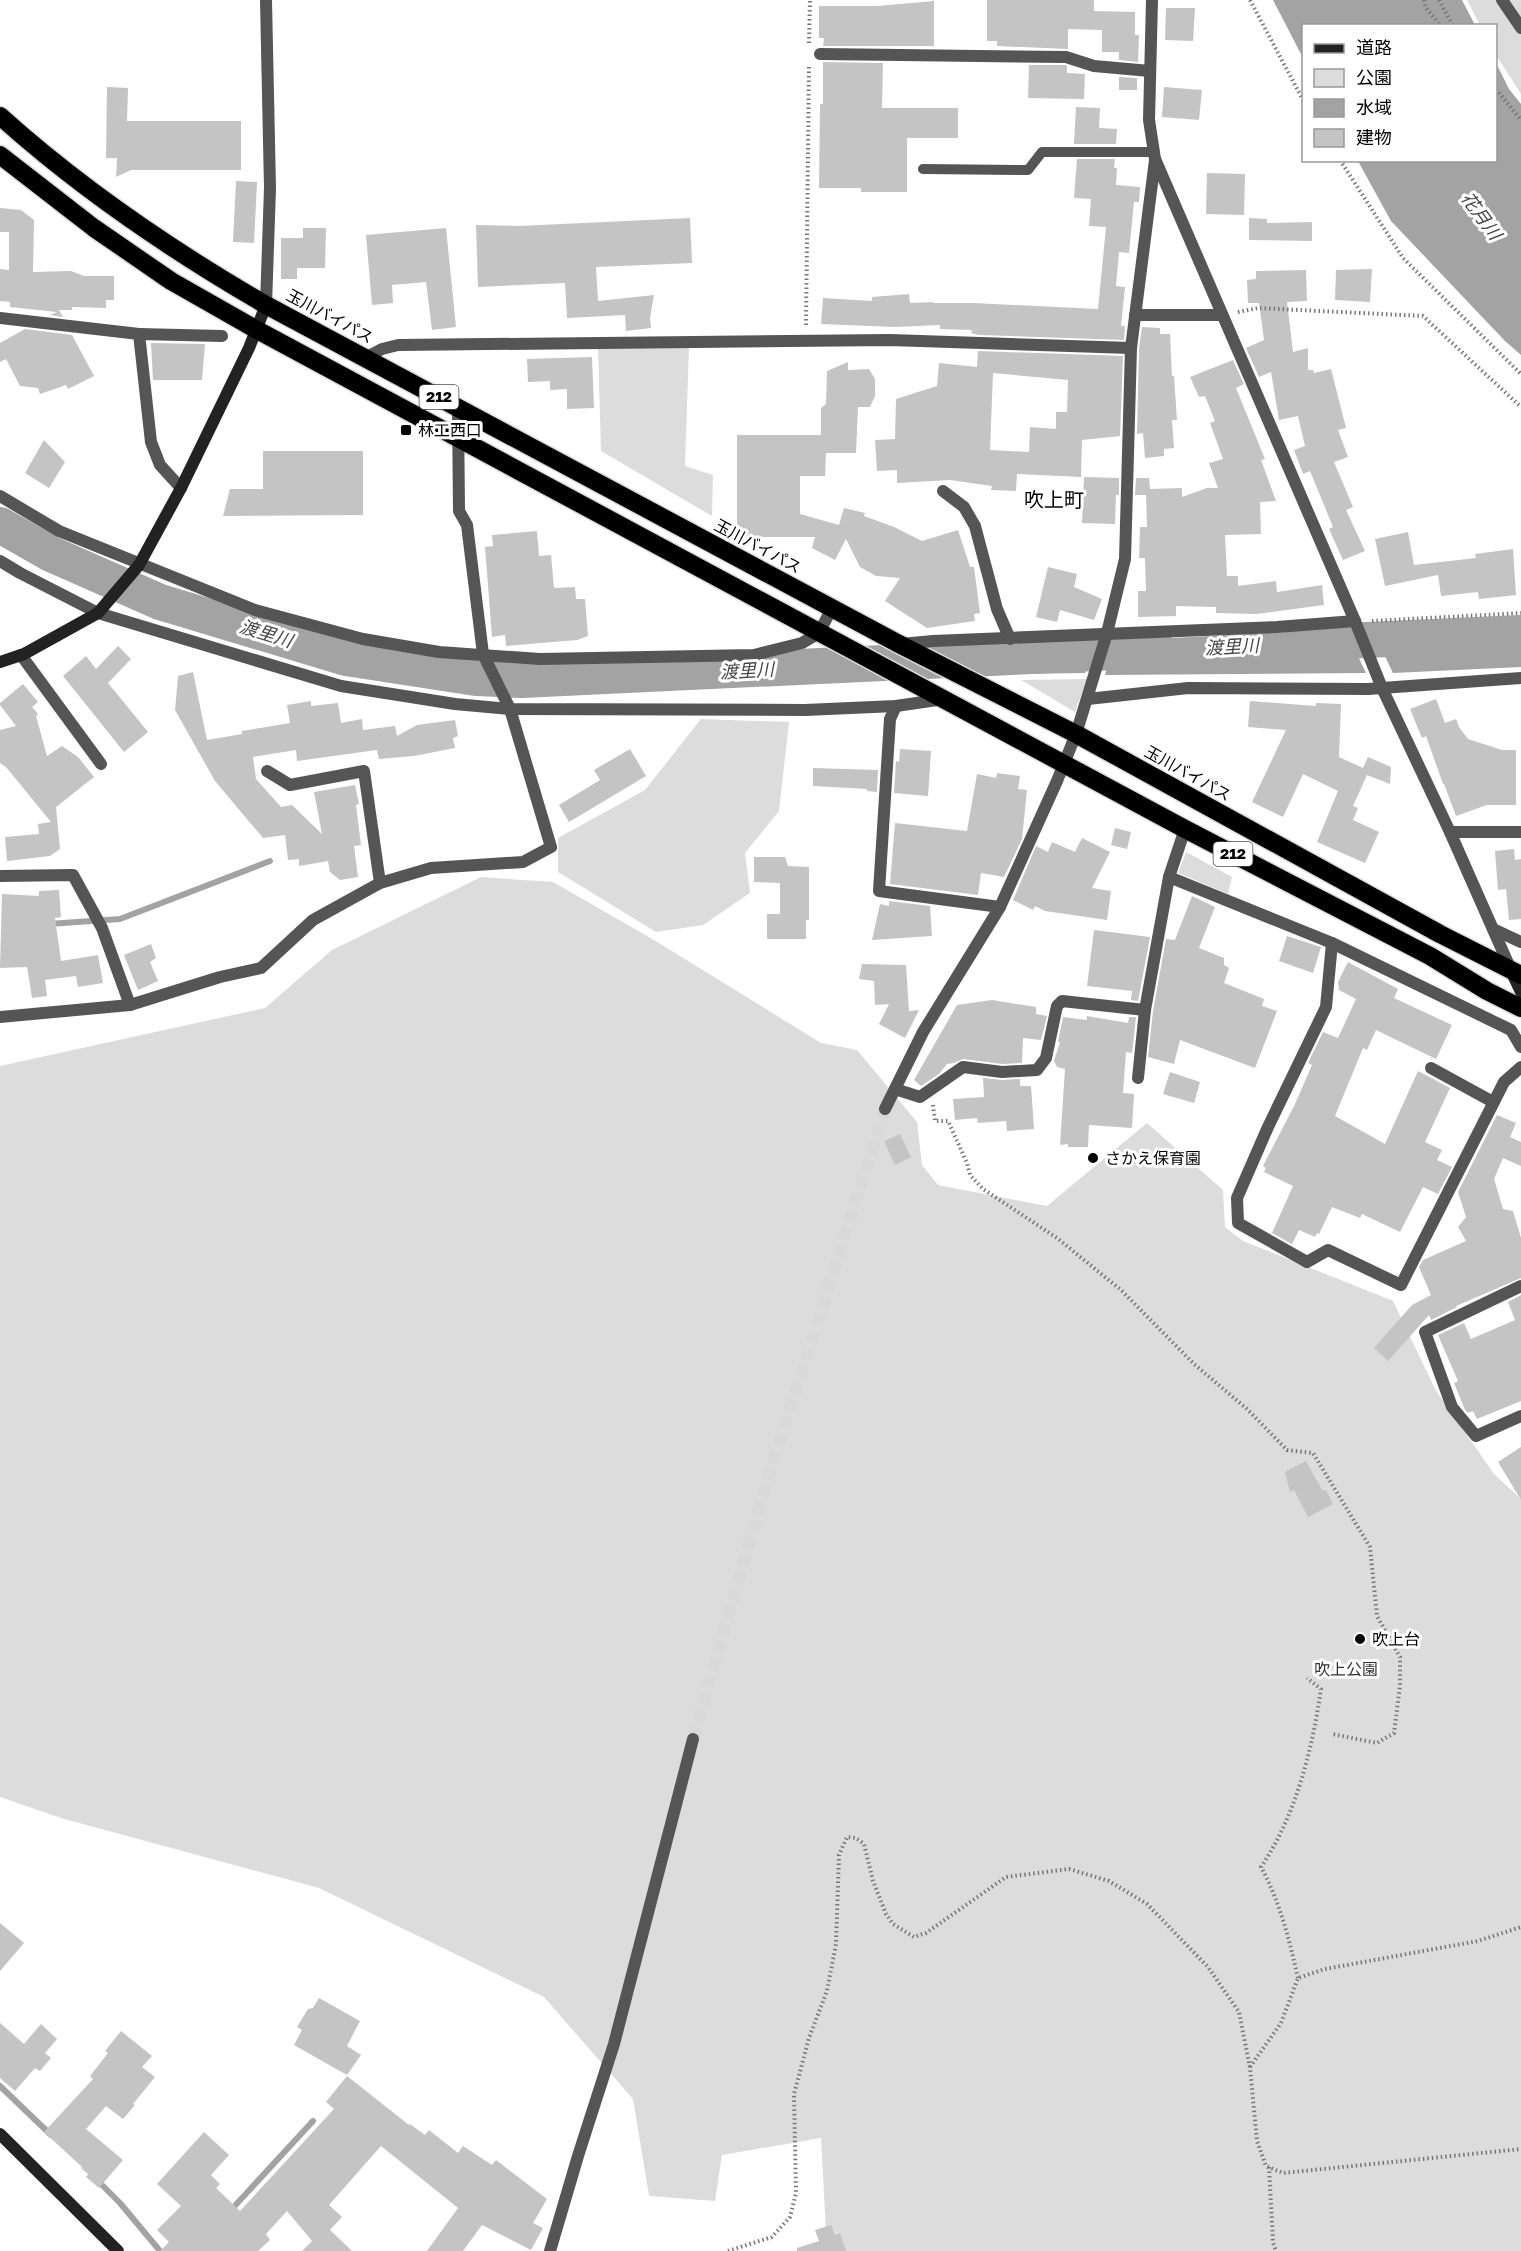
<svg xmlns="http://www.w3.org/2000/svg" width="1521" height="2251" font-family="'Golos Text','Noto Sans JP',sans-serif">
<style>
.green{fill:#dcdcdc}
.water{fill:#a3a3a3}
.lines{fill:none;stroke-linecap:round;stroke-linejoin:round}
.stream{stroke:#a3a3a3;stroke-width:6}
.river{stroke:#a3a3a3;stroke-width:36}
.building{fill:#c4c4c4;fill-rule:evenodd}
.street-tunnel{stroke:#d9d9d9;stroke-width:12;stroke-dasharray:12 6;stroke-linecap:butt}
.highway-casing{stroke:#dbdbdb;stroke-width:21}
.path{stroke:#777;stroke-width:4;stroke-dasharray:1.5 3;stroke-linecap:butt}
.lane{stroke:#555;stroke-width:10}
.street{stroke:#555;stroke-width:12}
.secondary{stroke:#222;stroke-width:12}
.highway{stroke:#000;stroke-width:18}
.poi-dot{fill:#000;stroke:#fff;stroke-width:2}
.labels{text-anchor:middle;stroke-width:6;stroke-linejoin:round;paint-order:stroke}
.shield{fill:#fff;stroke:#4c4c4c;stroke-width:1.5}
.shield-label{font-size:15px;font-weight:bold;fill:#000}
.street-label{font-size:16px;fill:#000;stroke:#fff}
.poi-label{font-size:16px;fill:#000;stroke:#fff;text-anchor:start}
.park-label{font-size:16px;fill:#333;stroke:#fff}
.water-label{font-size:18px;font-style:italic;fill:#444;stroke:#fff}
.quarter-label{font-size:20px;fill:#000;stroke:#fff}
</style>
<rect width="100%" height="100%" fill="#fff"/>
<!-- green -->
<g class="green">
<polygon points="1467,0 1521,0 1521,94 1496,55 1496,26 1480,25"/>
<polygon points="598,347 689,347 685,466 713,475 712,516 601,451"/>
<polygon points="1087,679 1075,712 1021,680"/>
<polygon points="701,719 789,722 779,811 745,853 750,893 703,925 656,932 558,872 558,838 645,790"/>
<polygon points="1186,852 1232,877 1228,894 1178,873"/>
<polygon points="481,877 553,882 654,940 821,1043 857,1050 917,1122 922,1165 938,1185 1047,1206 1147,1123 1223,1190 1225,1227 1243,1241 1393,1301 1435,1389 1494,1474 1521,1499 1521,2251 827,2251 821,2138 722,2155 715,2201 649,2196 633,2099 544,1997 319,1888 61,1818 0,1797 0,1066 265,1008 332,950"/>
</g>
<!-- water -->
<g class="water">
<polygon points="1273,0 1462,0 1475,25 1304,26 1303,58"/>
<polygon points="1496,63 1509,89 1521,104 1521,355 1505,341 1391,221 1358,161 1496,160"/>
<polygon points="1521,618 1521,667 1393,673 1371,627"/>
<polygon points="1345,629 1366,673 1105,675 1115,641"/>
<polygon points="1095,645 1085,673 1013,674 975,654"/>
</g>
<g class="lines">
<!-- stream -->
<g class="stream">
<polyline points="49,924 120,919 270,861"/>
<polyline points="0,2086 51,2135"/>
<polyline points="97,2180 120,2203 160,2251"/>
<polyline points="230,2211 313,2121"/>
</g>
<!-- river -->
<g class="river">
<polyline points="0,525 51,554 160,602 346,658 476,678 522,680 1159,650"/>
<polyline points="1301,643 1521,633"/>
</g>
</g>
<!-- building -->
<g class="building">
<polygon points="987,0 1094,0 1094,11 1135,12 1135,35 1139,35 1138,62 1119,60 1119,52 1102,52 1102,30 1068,29 1068,49 997,46 997,41 987,41"/>
<polygon points="934,1 934,46 823,46 824,38 819,38 819,6 877,6"/>
<polygon points="1166,8 1195,8 1193,41 1165,40"/>
<polygon points="823,62 883,63 882,108 958,108 958,138 907,138 907,192 861,192 861,188 819,188 820,104 823,104"/>
<polygon points="1029,65 1065,65 1067,66 1067,73 1085,74 1084,99 1028,98"/>
<polygon points="1119,77 1137,78 1137,90 1119,90"/>
<polygon points="107,87 128,88 127,121 241,121 241,170 131,170 116,177 117,158 106,158"/>
<polygon points="1164,87 1202,90 1199,120 1162,117"/>
<polygon points="1076,107 1100,108 1099,128 1117,129 1116,144 1074,144"/>
<polygon points="1077,159 1115,159 1114,168 1117,168 1116,185 1140,187 1139,202 1134,202 1129,253 1119,252 1116,286 1125,287 1121,326 1125,326 1124,340 979,335 971,333 972,330 940,329 940,325 895,327 821,324 823,298 872,301 872,297 909,294 910,303 933,302 933,303 974,303 1098,309 1106,227 1089,226 1091,199 1074,198"/>
<polygon points="1207,173 1245,174 1244,215 1206,214"/>
<polygon points="236,181 257,182 254,243 233,242"/>
<polygon points="0,208 21,210 34,220 33,272 71,271 84,276 114,276 114,300 106,300 106,308 72,307 72,310 59,310 63,317 50,315 57,312 10,307 10,302 0,301 0,269 9,270 9,232 0,232"/>
<polygon points="690,218 692,263 596,267 598,301 654,295 650,318 651,328 626,331 625,315 567,318 565,283 478,287 476,225 519,226"/>
<polygon points="1249,218 1267,219 1267,223 1312,222 1312,241 1249,240"/>
<polygon points="303,228 326,228 325,268 297,268 297,279 281,279 281,238 303,238"/>
<polygon points="446,228 456,327 432,330 426,282 392,285 393,303 372,305 366,235"/>
<polygon points="1372,269 1370,302 1335,300 1336,270"/>
<polygon points="1306,270 1307,301 1287,302 1293,352 1308,348 1308,370 1313,370 1314,373 1331,369 1346,428 1338,430 1348,457 1334,462 1353,507 1346,510 1365,551 1343,560 1329,529 1333,527 1310,471 1303,474 1294,450 1305,446 1298,416 1279,420 1271,372 1259,377 1246,348 1264,340 1259,303 1248,303 1247,280 1256,279 1256,271"/>
<polygon points="1142,327 1160,328 1160,334 1170,334 1172,376 1174,376 1177,420 1172,420 1174,448 1164,449 1164,456 1145,458 1143,433 1137,434 1139,349"/>
<polygon points="25,329 72,335 94,376 68,389 66,385 40,394 38,388 20,386 6,359 0,362 0,343"/>
<polygon points="151,343 205,344 202,380 153,380"/>
<path d="M978,351l145,5 -3,80 -38,4 -1,37 -64,-3 -1,17 -25,-1 1,-4 -42,-6 -53,3v-13l-20,1 -2,-31 20,-1 1,-40 41,-13 2,-23 38,4zM993,373l75,7 -1,32h-11v17l-26,-2 -1,25 -39,-2z"/>
<polygon points="592,357 594,408 567,409 567,389 550,390 550,381 528,382 527,359"/>
<polygon points="1233,360 1244,384 1236,388 1265,459 1261,460 1276,501 1260,502 1261,534 1225,535 1227,576 1238,576 1238,586 1276,581 1277,592 1322,585 1324,605 1256,614 1216,613 1216,607 1176,606 1176,616 1138,617 1138,591 1146,591 1145,558 1139,558 1140,527 1147,527 1146,495 1135,495 1136,478 1149,478 1150,489 1182,488 1182,497 1207,488 1218,488 1209,463 1223,459 1210,423 1215,421 1205,396 1199,397 1190,377"/>
<polygon points="848,362 848,370 869,369 875,379 875,396 870,407 858,407 856,453 826,453 825,476 800,476 800,514 839,525 844,508 865,513 864,516 894,527 922,541 958,530 970,567 974,567 980,613 974,614 975,621 927,628 885,601 900,578 876,576 860,567 846,539 835,560 812,548 815,537 737,537 737,435 821,435 821,408 826,404 827,371"/>
<polygon points="44,440 65,462 49,488 25,473"/>
<polygon points="263,451 363,451 363,515 223,516 230,489 263,489"/>
<polygon points="1084,477 1119,478 1119,495 1116,495 1115,524 1082,523"/>
<polygon points="537,531 539,556 551,555 554,588 575,587 576,599 585,599 588,636 577,640 506,646 505,635 492,637 485,547 493,546 492,535"/>
<polygon points="1408,532 1414,565 1476,558 1475,554 1513,549 1516,595 1479,599 1478,592 1441,596 1438,575 1385,586 1375,539"/>
<polygon points="1048,567 1077,574 1074,587 1102,599 1094,620 1060,610 1057,622 1036,617"/>
<polygon points="118,646 131,659 108,683 148,732 124,752 63,676 86,656 96,669"/>
<polygon points="193,672 207,740 242,734 242,731 290,723 287,705 311,701 311,706 338,703 341,723 362,719 363,730 395,726 397,736 417,725 455,720 458,736 453,738 455,748 414,756 379,759 377,750 297,761 296,750 253,757 256,779 281,807 292,805 322,834 314,792 355,785 359,804 356,805 361,845 354,846 358,877 340,880 330,872 328,861 299,866 299,859 288,860 285,835 263,838 215,781 175,710 178,676"/>
<polygon points="23,684 38,702 32,707 38,714 36,716 47,756 62,746 78,757 94,777 56,807 60,849 50,856 7,861 5,837 39,834 38,824 51,822 6,767 0,763 0,730 16,726 0,705 0,703"/>
<polygon points="1436,699 1445,723 1456,719 1459,727 1468,739 1502,750 1516,750 1516,805 1487,805 1456,816 1444,784 1443,784 1426,736 1422,738 1410,709"/>
<polygon points="1250,701 1316,706 1316,703 1341,704 1339,757 1363,768 1368,757 1391,767 1390,784 1367,775 1353,806 1358,808 1353,820 1379,832 1365,863 1317,842 1338,791 1303,774 1283,817 1252,802 1286,730 1248,727"/>
<polygon points="630,749 646,776 569,822 559,805 600,780 594,770"/>
<polygon points="900,749 931,751 928,796 894,793 896,761 899,762"/>
<polygon points="813,768 878,770 877,792 867,791 867,789 813,786"/>
<polygon points="997,773 1020,776 1018,789 1027,790 1022,839 1004,877 981,873 978,895 890,884 895,823 967,831 977,774 996,778"/>
<polygon points="1115,828 1131,832 1127,849 1111,845"/>
<polygon points="1082,838 1110,852 1092,888 1111,891 1107,920 1045,911 1035,906 1033,910 1013,900 1036,846 1048,852 1052,842 1075,852"/>
<polygon points="1514,849 1515,860 1521,859 1521,919 1509,920 1506,889 1498,890 1495,851"/>
<polygon points="754,857 785,857 788,866 809,867 809,920 806,920 806,939 767,939 767,914 780,914 780,883 754,882"/>
<polygon points="59,890 61,917 55,918 61,961 98,955 103,983 78,987 76,976 45,980 47,996 32,998 27,967 0,968 2,894 39,896 39,891"/>
<polygon points="1192,896 1215,907 1199,948 1224,958 1224,965 1229,968 1224,983 1264,999 1262,1006 1277,1011 1255,1068 1180,1040 1174,1064 1148,1057 1153,1011 1166,939 1175,940"/>
<polygon points="889,901 930,906 932,936 872,940 880,904 889,906"/>
<polygon points="1094,930 1150,937 1138,1001 1131,1000 1132,991 1087,986"/>
<polygon points="1287,936 1321,947 1313,973 1279,961"/>
<polygon points="151,944 156,958 150,962 158,981 138,990 124,955"/>
<polygon points="1348,962 1398,989 1394,998 1452,1025 1436,1059 1376,1030 1367,1050 1363,1048 1335,1116 1385,1144 1418,1071 1450,1088 1425,1142 1442,1150 1437,1160 1452,1167 1438,1194 1423,1187 1400,1232 1362,1214 1360,1218 1332,1207 1319,1234 1317,1233 1315,1237 1299,1230 1292,1244 1272,1233 1293,1186 1264,1172 1266,1168 1263,1166 1295,1104 1312,1065 1308,1063 1323,1032 1338,1038 1356,999 1339,990 1338,982"/>
<polygon points="862,964 906,965 909,1011 919,1010 905,1038 879,1024 889,1004 875,1005 874,981 859,979"/>
<polygon points="992,1000 1036,1007 1036,1014 1047,1016 1041,1040 1023,1038 1022,1063 1002,1064 963,1059 954,1063 947,1064 939,1074 921,1086 914,1080 957,1005"/>
<polygon points="1087,1016 1128,1023 1129,1017 1136,1017 1132,1053 1126,1052 1123,1093 1134,1094 1132,1128 1089,1125 1088,1147 1068,1147 1068,1144 1060,1145 1065,1069 1057,1067 1054,1061 1060,1042 1058,1042 1063,1017 1087,1020"/>
<polygon points="1170,1072 1200,1082 1194,1103 1163,1094"/>
<polygon points="983,1078 1002,1080 1020,1079 1020,1086 1031,1086 1034,1129 1007,1131 1006,1121 978,1123 977,1118 955,1120 953,1099 984,1097"/>
<polygon points="1497,1115 1516,1123 1510,1137 1521,1142 1521,1166 1503,1158 1494,1179 1503,1209 1513,1211 1521,1238 1521,1278 1456,1306 1457,1307 1431,1320 1429,1315 1388,1361 1374,1348 1412,1305 1431,1295 1419,1267 1423,1260 1466,1241 1458,1227 1466,1217 1458,1192"/>
<polygon points="900,1134 911,1157 895,1165 884,1141"/>
<polygon points="1521,1295 1521,1401 1477,1419 1473,1411 1468,1413 1465,1410 1454,1383 1458,1381 1438,1335 1464,1323 1471,1339 1515,1320 1508,1302"/>
<polygon points="1521,1447 1521,1500 1498,1462"/>
<polygon points="1306,1461 1322,1490 1326,1490 1333,1504 1308,1517 1294,1490 1290,1492 1285,1472"/>
<polygon points="0,1923 24,1943 0,1971"/>
<polygon points="319,1998 360,2021 347,2046 361,2055 347,2075 294,2045 302,2030 297,2027 308,2009 313,2008"/>
<polygon points="0,2023 24,2044 41,2024 57,2039 45,2053 51,2058 40,2071 35,2068 15,2091 0,2078"/>
<polygon points="121,2031 152,2056 142,2067 155,2077 133,2104 135,2105 123,2119 106,2106 86,2129 123,2160 99,2188 86,2177 88,2174 81,2168 82,2167 44,2132 93,2079 90,2076 108,2053 105,2051"/>
<polygon points="347,2076 409,2125 410,2124 425,2135 429,2130 458,2153 463,2146 492,2165 496,2160 547,2199 533,2223 543,2228 531,2250 482,2225 463,2251 427,2251 458,2208 381,2146 329,2205 342,2217 330,2230 352,2251 302,2251 312,2241 287,2211 266,2234 270,2240 258,2251 160,2251 169,2242 157,2230 181,2206 157,2184 204,2132 229,2155 211,2175 220,2184 216,2188 240,2211 334,2109 326,2102"/>
<polygon points="831,2225 835,2235 840,2233 846,2251 797,2251 797,2248 819,2241 815,2230"/>
</g>
<g class="lines">
<!-- street-tunnel -->
<polyline class="street-tunnel" points="693,1739 762,1498 885,1109"/>
<defs>
<g id="highway">
<path d="M0,116c81,73 171,134 266,189l633,339 177,90 364,200 81,41"/>
<polyline points="0,155 94,228 171,281 257,330 1185,829 1430,956 1487,991 1521,1008"/>
</g>
</defs>
<!-- highway casing -->
<use href="#highway" class="highway-casing"/>
<!-- path -->
<g class="path">
<polyline points="1250,0 1304,102"/>
<polyline points="1424,0 1426,8 1441,26"/>
<polyline points="1439,0 1453,26"/>
<polyline points="809,43 810,0"/>
<polyline points="1496,89 1521,120"/>
<polyline points="1340,160 1403,258 1521,374"/>
<polyline points="1238,312 1258,308 1423,316 1521,407"/>
<polyline points="806,325 809,66"/>
<polyline points="1372,621 1521,613"/>
<polyline points="933,1105 935,1121 948,1121 967,1163 970,1175 983,1189 1057,1238 1121,1290 1194,1364 1247,1409 1287,1450 1313,1453 1370,1547 1377,1616 1400,1657 1400,1686 1394,1733 1377,1743 1332,1734"/>
<path d="M1298,1978c-9,-39 -18,-76 -37,-111 35,-52 51,-116 60,-178l-14,-11"/>
<polyline points="1250,2067 1281,2023 1298,1978 1325,1969 1478,1941 1521,1927"/>
<polyline points="1269,2167 1273,2242 1276,2251"/>
<polyline points="728,2251 772,2237 790,2217 796,2193 794,2094 809,2038 827,1991 836,1944 839,1855 847,1837 856,1838 864,1844 873,1881 886,1914 893,1924 914,1937 926,1933 1006,1877 1069,1869 1109,1881 1147,1904 1208,1967 1239,2012 1250,2068 1257,2141 1266,2166 1283,2173 1521,2149"/>
</g>
<!-- lane -->
<polyline class="lane" points="923,169 1028,170 1042,152 1154,152"/>
<!-- street -->
<g class="street">
<polyline points="1152,0 1149,120 1155,159 1355,621 1382,688 1450,832 1511,970"/>
<polyline points="1502,0 1521,28"/>
<polyline points="820,54 1066,57 1094,66 1150,71"/>
<polyline points="266,305 270,188 266,0"/>
<polyline points="1135,315 1222,315"/>
<polyline points="0,318 139,334 151,442 160,465 181,488"/>
<polyline points="139,334 222,336"/>
<polyline points="367,357 382,349 398,345 890,340 1131,348"/>
<polyline points="943,491 964,507 975,526 997,609 1010,639"/>
<polyline points="0,496 59,531 255,610 363,639 439,652 540,659 754,655 802,643 819,633 832,608"/>
<polyline points="0,561 20,573 98,613 341,686 455,704 510,709 805,710 896,706 944,699"/>
<polyline points="901,644 933,641 1277,627 1355,621"/>
<polyline points="21,655 101,764"/>
<polyline points="1088,699 1188,688 1368,689 1521,678"/>
<polyline points="896,706 890,719 879,891 1000,907"/>
<polyline points="267,771 290,785 364,771 380,883"/>
<polyline points="1450,832 1521,832"/>
<polyline points="0,876 73,875 102,928 130,1005"/>
<polyline points="1169,877 1332,943 1511,1030 1521,1047"/>
<polyline points="1493,929 1521,942"/>
<polyline points="1332,943 1326,1007 1268,1127 1237,1198 1238,1223 1307,1262 1328,1250 1401,1285 1504,1082 1521,1067"/>
<polyline points="0,1017 130,1005 220,977 261,968 313,920 380,883 431,868 523,862 551,847 510,709 483,654 467,525 459,511 458,408"/>
<polyline points="1431,1068 1493,1102"/>
<polyline points="1138,1078 1145,1010 1169,877 1185,829"/>
<polyline points="895,1089 920,1097 963,1067 1002,1072 1037,1070 1046,1058 1057,1006 1062,1001 1145,1010"/>
<polyline points="885,1109 923,1032 1000,907 1057,781 1076,734 1107,633 1125,559 1131,348 1155,160"/>
<polyline points="1521,1286 1425,1332 1452,1407 1476,1436 1521,1416"/>
<polyline points="550,2251 578,2156 614,2044 693,1739"/>
</g>
<!-- secondary -->
<g class="secondary">
<polyline points="0,662 24,654 98,613 139,565 181,488 249,348 266,305"/>
<polyline points="1511,971 1521,992"/>
<polyline points="0,2134 118,2251"/>
</g>
<!-- highway -->
<use href="#highway" class="highway"/>
</g>
<!-- markers -->
<g class="poi-dot">
<rect x="400" y="424" width="12" height="12" rx="3"/>
<circle cx="1093" cy="1158" r="6"/>
<circle cx="1360" cy="1639" r="6"/>
</g>
<g class="labels">
<!-- shield labels -->
<g class="shield">
<rect x="419.5" y="385" width="39" height="24" rx="4.5"/>
<rect x="1213.5" y="842" width="39" height="24" rx="4.5"/>
</g>
<g class="shield-label">
<text x="439" y="402">212</text>
<text x="1233" y="859">212</text>
</g>
<!-- street labels -->
<g class="street-label">
<text transform="translate(330 316) rotate(28)" y="6">玉川バイパス</text>
<text transform="translate(758 546) rotate(28)" y="6">玉川バイパス</text>
<text transform="translate(1188 773) rotate(29)" y="6">玉川バイパス</text>
</g>
<!-- poi labels -->
<g class="poi-label">
<text x="418" y="436">林工西口</text>
<text x="1105" y="1164">さかえ保育園</text>
<text x="1372" y="1645">吹上台</text>
</g>
<!-- park labels -->
<g class="park-label">
<text x="1346" y="1675">吹上公園</text>
</g>
<!-- water labels -->
<g class="water-label">
<text transform="translate(1481 216) rotate(54)" y="6">花月川</text>
<text transform="translate(266 634) rotate(17)" y="6">渡里川</text>
<text transform="translate(1232 647) rotate(-3)" y="6">渡里川</text>
<text transform="translate(747 671) rotate(-3)" y="6">渡里川</text>
</g>
<!-- quarter labels -->
<g class="quarter-label">
<text x="1054" y="507">吹上町</text>
</g>
</g>
<!-- legend -->
<rect x="1302" y="24" width="195" height="138" fill="#ffffff" stroke="#999999" stroke-width="1.5"/>
<rect x="1314" y="44" width="30" height="9" fill="#222222" stroke="#999999" stroke-width="1.5"/>
<text x="1356" y="54" font-size="18" fill="#000000">道路</text>
<rect x="1314" y="69" width="30" height="18" fill="#dcdcdc" stroke="#999999" stroke-width="1.5"/>
<text x="1356" y="84" font-size="18" fill="#000000">公園</text>
<rect x="1314" y="99" width="30" height="18" fill="#a3a3a3" stroke="#999999" stroke-width="1.5"/>
<text x="1356" y="114" font-size="18" fill="#000000">水域</text>
<rect x="1314" y="129" width="30" height="18" fill="#c4c4c4" stroke="#999999" stroke-width="1.5"/>
<text x="1356" y="144" font-size="18" fill="#000000">建物</text>
</svg>
